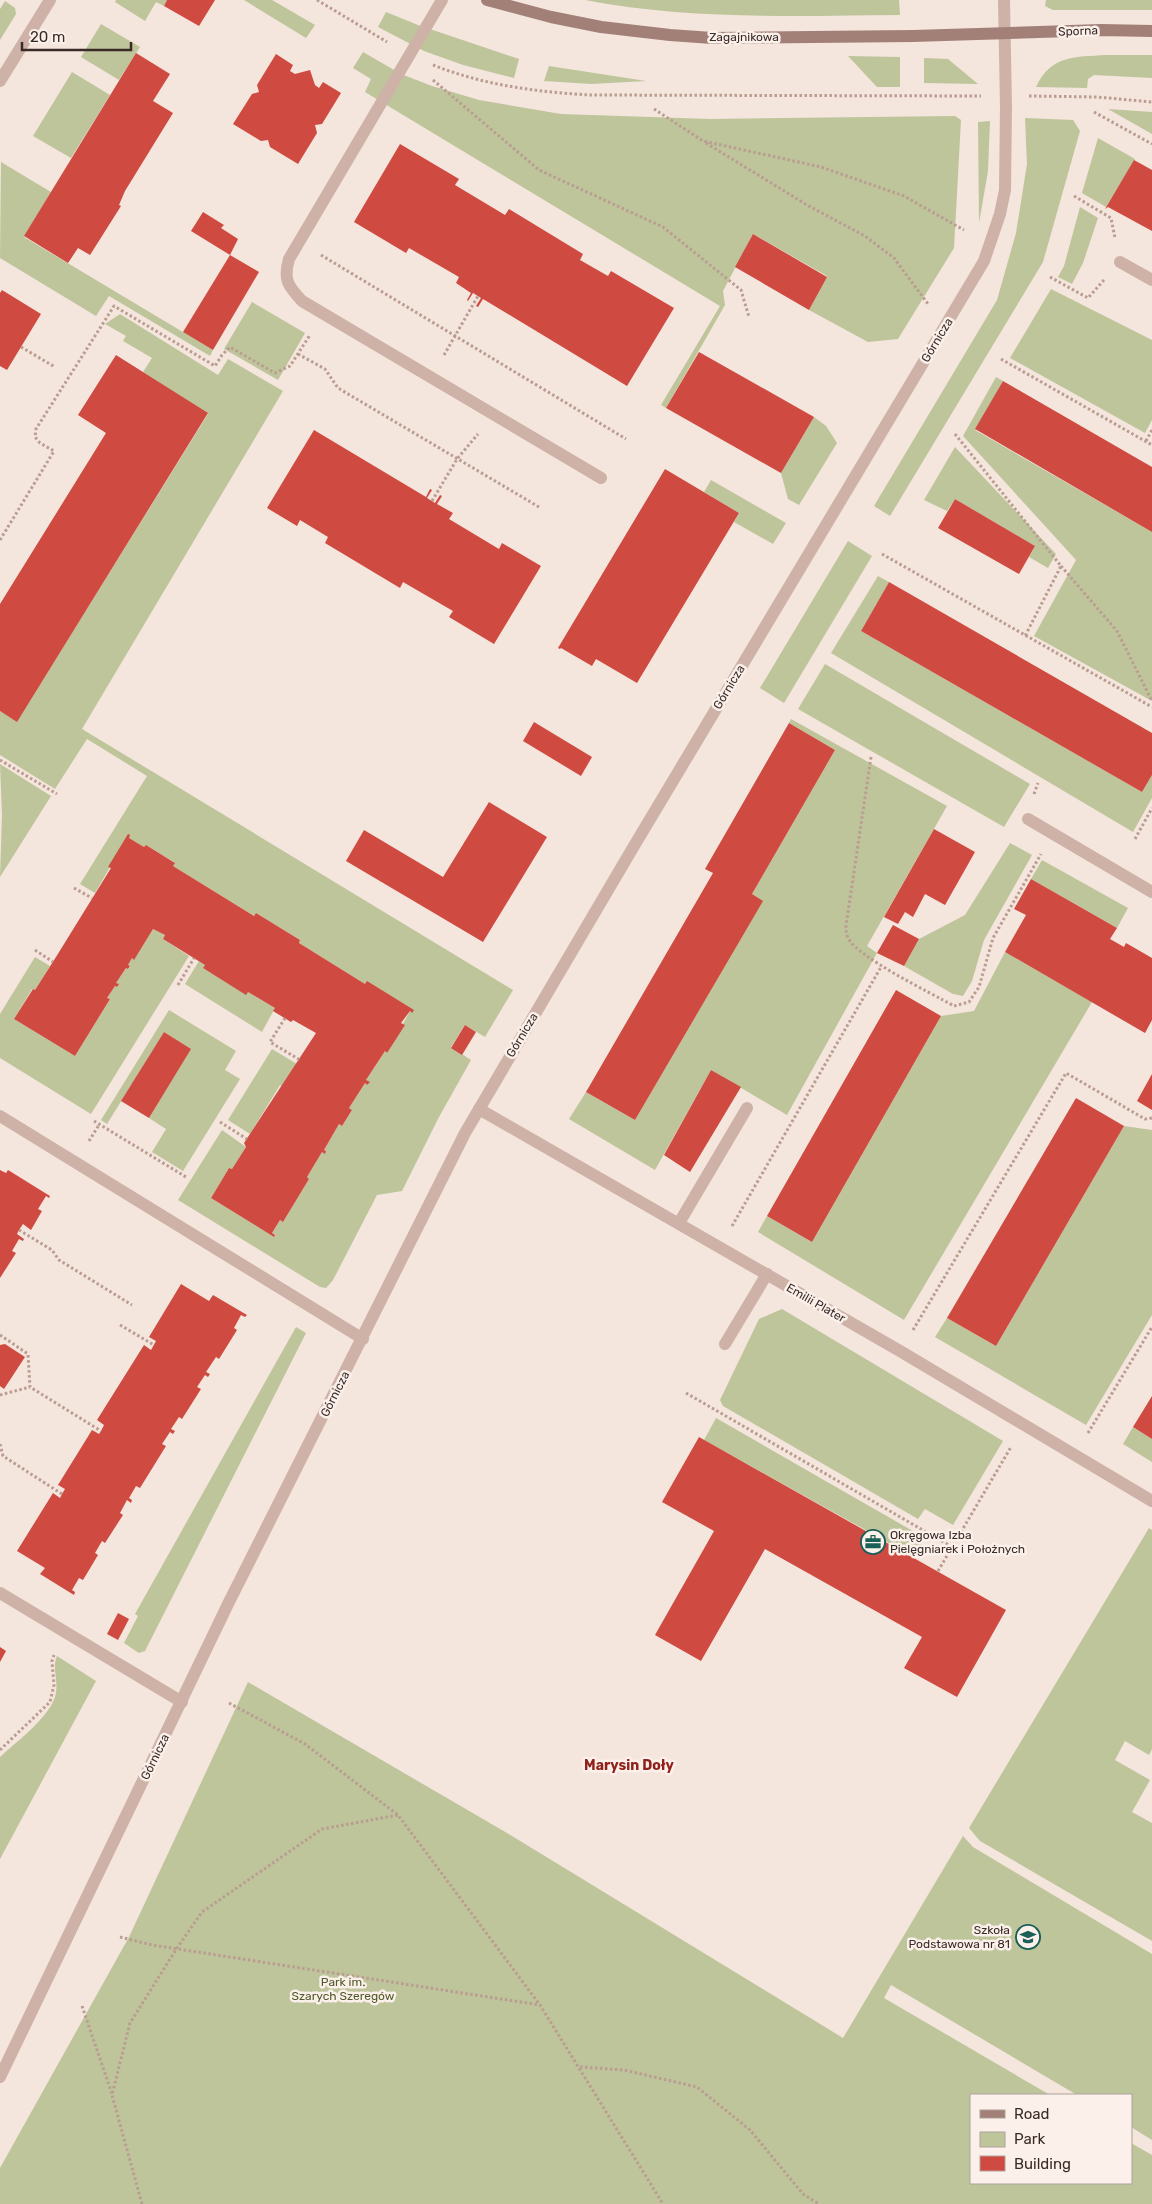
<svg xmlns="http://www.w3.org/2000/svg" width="1152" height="2204" font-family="Rubik,sans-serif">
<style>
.green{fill:#bec59b}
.building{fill:#cf4a40}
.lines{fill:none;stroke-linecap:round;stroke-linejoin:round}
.path{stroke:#ba9c91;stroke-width:3;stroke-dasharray:2.5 2.5;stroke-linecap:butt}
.lane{stroke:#ceb2a7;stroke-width:12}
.street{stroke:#ceb2a7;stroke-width:12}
.secondary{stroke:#a28078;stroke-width:12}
.labels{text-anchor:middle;stroke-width:5;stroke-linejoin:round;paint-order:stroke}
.street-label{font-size:12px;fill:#3a2b28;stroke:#fbf0ea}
.poi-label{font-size:12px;fill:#3a2b28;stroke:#fbf0ea;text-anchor:start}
.park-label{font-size:12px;fill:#515a2a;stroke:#fbf0ea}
.neighbourhood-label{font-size:14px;font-weight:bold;fill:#90221b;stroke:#fbf0ea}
</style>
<rect width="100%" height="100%" fill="#f4e5dd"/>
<!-- green -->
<g class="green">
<polygon points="116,0 167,0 164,6 156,2 145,21 115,2"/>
<polygon points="244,0 272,0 315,25 306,38"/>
<path d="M585,0h314l1,15c-107,1 -210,5 -315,-15z"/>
<polygon points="1046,0 1152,0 1152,10 1053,10 1045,6"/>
<polygon points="5,1 15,8 16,14 0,40 0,9"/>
<polygon points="386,12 418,25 519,59 514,78 463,65 424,51 378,27"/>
<polygon points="101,24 140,47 119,80 81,57"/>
<polygon points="363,52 401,74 432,86 479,100 561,114 710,119 955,116 961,120 954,248 898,339 868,342 809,310 827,276 753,234 723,291 725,305 666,408 661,405 720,306 365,92 371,79 353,68"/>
<path d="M1106,55h46v23l-58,-3 -6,4 -1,9 -51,-1c15,-32 39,-30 70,-32z"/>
<polygon points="848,56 900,57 900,87 877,87"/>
<polygon points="924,58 948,59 978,84 924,83"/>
<polygon points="549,66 646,81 591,84 544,81"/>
<polygon points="72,72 110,95 71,158 33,136"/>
<polygon points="1108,109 1152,112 1152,134"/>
<polygon points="1025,118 1073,120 1080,131 1043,262 890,516 874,506 997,300 1016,233 1027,164"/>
<polygon points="990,121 988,171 979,223 978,122"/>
<polygon points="1098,138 1135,159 1106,207 1082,193"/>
<polygon points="1,162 51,192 24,237 213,350 210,356 109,296 96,316 0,258"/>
<polygon points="1080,207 1098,218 1083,263 1072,284 1058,277 1064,266"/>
<polygon points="1051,289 1152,340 1152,420 1145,433 1010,358"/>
<polygon points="252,302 305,333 278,380 224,349"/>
<polygon points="120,314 218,375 228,359 283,391 82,729 513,990 485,1037 465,1025 451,1047 471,1060 439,1117 402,1191 377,1195 333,1280 326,1288 320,1287 178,1200 222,1130 246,1147 232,1169 229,1168 211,1198 274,1237 275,1235 272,1233 280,1220 283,1222 309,1179 307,1177 322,1152 325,1153 326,1151 324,1150 339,1124 342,1126 352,1110 349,1108 365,1083 367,1085 369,1082 366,1080 385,1051 387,1053 410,1011 412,1012 413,1010 365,984 299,943 300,940 256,913 254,916 173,866 174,862 146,845 144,847 129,838 129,834 95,893 80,884 147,776 87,739 55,789 0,755 0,711 17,721 208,414 143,372 152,358 123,341 126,336 105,324"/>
<polygon points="996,377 1003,381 975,430 1152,532 1152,701 1034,636 1076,560 963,436"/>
<polygon points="814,417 826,426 837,443 799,505 788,499 781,473"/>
<polygon points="955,447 1056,554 1048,568 1029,557 1035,546 955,499 947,511 924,500"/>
<polygon points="711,480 786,523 773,544 734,522 739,513 704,492"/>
<polygon points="848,541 872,556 784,703 760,688"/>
<polygon points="878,576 889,582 861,631 1142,792 1152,775 1152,798 1133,832 831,653"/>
<polygon points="825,664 1030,784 1004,827 798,709"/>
<polygon points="791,719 947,806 867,946 877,953 787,1115 711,1070 655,1170 569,1119 586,1092 635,1120 762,901 752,894 835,750 789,723"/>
<polygon points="0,764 51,796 0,877 2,815"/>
<polygon points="1010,843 1032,855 984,940 972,981 963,996 953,994 904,966 919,939 965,915"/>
<polygon points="1042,860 1128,908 1117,928 1031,879"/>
<polygon points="153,929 165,935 163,939 189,956 91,1114 0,1058 0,1014 35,957 50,966 35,990 32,989 14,1019 75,1056 110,999 107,998 115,986 117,987 118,984 116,983 126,968 129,969 130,966 128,965 132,958 134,959"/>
<polygon points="1005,952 1092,1002 904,1320 758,1232 767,1216 812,1242 941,1016 974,1011"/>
<polygon points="199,961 205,965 203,968 246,994 248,992 275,1008 262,1032 185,984"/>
<polygon points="169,1010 236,1051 225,1070 240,1079 183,1171 152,1152 166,1129 149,1118 190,1049 164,1032 107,1124 101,1120"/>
<polygon points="272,1049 297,1064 283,1087 280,1085 250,1134 228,1120"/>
<polygon points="1124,1126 1152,1130 1152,1315 1086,1425 935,1337 947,1318 996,1346"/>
<polygon points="782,1309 1003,1441 953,1525 925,1509 918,1519 723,1406 720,1400 759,1319"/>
<polygon points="296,1327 306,1333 145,1651 139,1653 124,1643 138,1616 135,1614"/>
<polygon points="716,1418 925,1538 914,1557 704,1440"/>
<polygon points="1133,1427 1152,1439 1152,1462 1123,1444"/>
<polygon points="1149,1528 1152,1530 1152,1749 1149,1755 1125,1741 1115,1760 1150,1780 1132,1812 1152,1823 1152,1941 980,1841 969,1828"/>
<path d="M57,1656l39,25 -96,178v-102c16,-15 54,-43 56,-65 2,-12 -4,-25 1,-36z"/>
<polygon points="248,1682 512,1836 843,2038 963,1836 973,1847 1152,1954 1152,2140 1131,2127 1131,2095 1077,2095 891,1985 884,1998 1050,2095 971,2095 971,2183 1131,2183 1131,2143 1152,2155 1152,2204 0,2204 0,2168 129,1937"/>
</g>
<!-- building -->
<g class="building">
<polygon points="167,0 215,0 199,26 164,6"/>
<polygon points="136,53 170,74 153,101 173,113 125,191 119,205 121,206 90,255 78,248 68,263 24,236"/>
<polygon points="276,54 293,65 290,71 295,74 310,70 315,85 319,88 323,82 341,93 322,124 315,125 317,133 298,164 270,147 268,140 261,141 233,124 252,94 259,92 257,85"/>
<polygon points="400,144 459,179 455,185 505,215 509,209 583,254 580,260 608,276 611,271 674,308 627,386 483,299 478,307 476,306 481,298 473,293 468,301 467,300 471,293 456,283 459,277 409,248 406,253 354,222"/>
<polygon points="1134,160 1152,170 1152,231 1108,207 1105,209"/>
<polygon points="203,212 224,225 221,228 238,239 230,255 191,231"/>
<polygon points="753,234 827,277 809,310 735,267"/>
<polygon points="230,255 259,272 213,350 183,332"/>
<polygon points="2,290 41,314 7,370 0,366 0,293"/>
<polygon points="699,352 814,417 781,473 666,408"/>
<polygon points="116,355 208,413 17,722 0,711 0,604 106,433 78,415"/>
<polygon points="1003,381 1152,467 1152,532 975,429"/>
<polygon points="314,430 426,497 430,489 432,490 427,498 435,503 440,495 442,496 437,504 453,513 449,519 499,549 502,543 541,566 494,644 449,617 453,611 403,582 400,588 325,543 328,537 300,520 297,526 267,508"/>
<polygon points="665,469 739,513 637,683 596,659 592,666 561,648 560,649 558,648"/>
<polygon points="955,499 1035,546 1019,574 938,528"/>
<polygon points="889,582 1152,733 1152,775 1142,792 861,631"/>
<polygon points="534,722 592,757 581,776 523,741"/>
<polygon points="789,723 835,750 752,894 763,901 635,1120 586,1092 713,873 705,869"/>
<polygon points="489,802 547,837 483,942 346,861 364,830 443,877"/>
<polygon points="934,829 975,852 945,905 925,894 913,917 905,912 898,924 884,917"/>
<polygon points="128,834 130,835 129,838 144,847 146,845 175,863 173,866 254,916 256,913 300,940 299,943 365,984 367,981 414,1010 412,1013 410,1011 401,1023 405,1025 387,1053 385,1051 366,1080 370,1082 367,1085 365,1083 349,1108 352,1110 342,1126 339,1124 324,1150 326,1151 325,1154 322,1152 307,1177 309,1179 283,1222 280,1220 272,1233 275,1235 274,1237 211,1198 229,1168 232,1169 246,1147 244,1143 316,1033 293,1020 291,1022 273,1011 275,1008 248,992 246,995 203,968 205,965 163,939 165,935 153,929 134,960 132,958 128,965 130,966 128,969 126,968 116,983 119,984 117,987 115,986 107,998 110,999 75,1056 14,1019 33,989 35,990 56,957 111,868 108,867"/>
<polygon points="1031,879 1117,928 1110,939 1124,947 1126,943 1152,958 1152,1020 1145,1033 1005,952 1026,915 1014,909"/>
<polygon points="893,925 919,939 904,966 877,953"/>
<polygon points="896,990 941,1016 812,1242 767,1216"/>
<polygon points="465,1025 476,1032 462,1055 451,1048"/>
<polygon points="164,1032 191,1049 149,1118 121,1101"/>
<polygon points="711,1070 741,1087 690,1172 664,1155"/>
<polygon points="1152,1074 1152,1110 1137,1101"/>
<polygon points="1076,1098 1124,1126 996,1346 947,1318"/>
<polygon points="0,1170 6,1173 8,1170 50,1196 49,1198 46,1196 38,1209 42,1211 31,1230 23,1224 19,1230 17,1234 24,1239 23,1241 19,1239 12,1251 16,1253 0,1278"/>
<polygon points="181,1284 209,1301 213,1295 247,1315 245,1317 241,1315 234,1328 237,1330 219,1359 216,1357 206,1372 210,1374 208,1377 205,1375 197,1387 201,1389 182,1419 179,1417 171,1429 175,1431 173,1434 170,1432 162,1444 166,1446 140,1488 136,1486 129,1498 132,1500 131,1503 127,1500 120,1513 123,1515 105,1543 102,1541 95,1553 98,1555 83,1580 79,1578 72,1590 75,1592 74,1595 40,1574 45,1568 17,1551 53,1493 60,1498 62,1494 65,1489 58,1485 92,1430 99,1434 101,1431 104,1425 97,1420 144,1345 151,1350 156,1341 149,1337"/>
<polygon points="5,1344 25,1357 4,1389 0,1386 0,1345"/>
<polygon points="1152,1396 1152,1439 1133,1427"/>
<polygon points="699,1437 1006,1610 957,1697 904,1668 922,1637 765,1549 701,1661 655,1635 714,1531 662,1502"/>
<polygon points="118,1613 129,1619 118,1640 107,1634"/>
<polygon points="0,1647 6,1651 0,1662"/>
</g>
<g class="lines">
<!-- path -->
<g class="path">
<polyline points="317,0 387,42"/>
<path d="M433,65c50,20 104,27 157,30l391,1"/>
<polyline points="433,80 539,170 663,227 741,290 749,317"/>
<polyline points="1029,96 1097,97 1152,102"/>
<polyline points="654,109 703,141 821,167 904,196 964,230"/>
<polyline points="1094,112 1152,144"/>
<polyline points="706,143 807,205 865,236 894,258 928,304"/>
<polyline points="1074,196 1111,218 1115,238"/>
<polyline points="321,255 626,439"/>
<polyline points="1050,277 1088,298 1104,280"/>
<polyline points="21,347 55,367"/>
<polyline points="298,354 325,369 338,388 539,507"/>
<polyline points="444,355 478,296"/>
<polyline points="1001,359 1152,445"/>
<polyline points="955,434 1061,566 1025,636"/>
<polyline points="1146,441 1152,430"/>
<polyline points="432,501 457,459 478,434"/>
<polyline points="0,540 54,451 40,443 35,437 36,429 114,306 215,366 222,355 230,347 275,373 290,366 310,335"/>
<polyline points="882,554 1152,707"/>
<polyline points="1061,566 1117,631 1152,701"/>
<path d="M871,757l-25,169c0,4 0,8 2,12 9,19 83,55 106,68l15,-4 10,-15 14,-49 48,-84"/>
<polyline points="0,760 57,794"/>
<polyline points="1034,794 1038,783"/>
<polyline points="1135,839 1152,808"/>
<polyline points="74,888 92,898"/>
<polyline points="35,950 53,962"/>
<polyline points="178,985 194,958"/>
<polyline points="285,1018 270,1042 300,1060"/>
<polyline points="94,1121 186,1177"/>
<polyline points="220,1122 247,1139"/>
<polyline points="89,1141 99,1125"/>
<polyline points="732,1226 881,967"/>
<polyline points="19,1230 52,1250 59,1260 132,1305"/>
<polyline points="120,1325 154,1345"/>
<polyline points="913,1330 1066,1073 1145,1119 1152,1118"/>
<polyline points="0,1335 28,1354 30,1387 101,1431"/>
<polyline points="686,1393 952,1547"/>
<polyline points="0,1395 30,1387"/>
<polyline points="1088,1433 1152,1327"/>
<polyline points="0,1444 3,1456 62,1494"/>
<polyline points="938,1571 1011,1447"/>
<polyline points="229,1703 305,1744 398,1815 540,2005 663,2204"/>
<polyline points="0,1750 50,1702 54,1685 52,1661 54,1655"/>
<polyline points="120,1937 152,1945 540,2005"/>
<polyline points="82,2006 112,2094"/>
<polyline points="580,2067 624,2070 697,2087 750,2130 803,2194 819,2204"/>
<polyline points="142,2204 112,2095 130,2023 177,1948 202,1912 322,1829 398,1815"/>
</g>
<!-- lane -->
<g class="lane">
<path d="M442,0l-153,259c-6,21 -1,27 13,42l299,177"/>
<polyline points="0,1116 363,1339"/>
<polyline points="679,1223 747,1108"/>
<polyline points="725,1344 767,1274"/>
<polyline points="0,1593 182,1702"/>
</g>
<!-- street -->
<g class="street">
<polyline points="0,81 50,0"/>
<polyline points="1120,262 1152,280"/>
<polyline points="1028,819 1152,892"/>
<polyline points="479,1109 900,1351 1152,1501"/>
<polyline points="0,2077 229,1602 465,1133 631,851 984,261 1000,214 1005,190 1006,107 1004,0"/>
</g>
<!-- secondary -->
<polyline class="secondary" points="487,0 551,17 601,27 670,35 712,38 913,36 1101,30 1152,31"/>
</g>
<!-- icons -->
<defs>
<symbol id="office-ring" viewBox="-11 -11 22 22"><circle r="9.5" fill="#fbf0ea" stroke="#1a5f58" stroke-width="1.5"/><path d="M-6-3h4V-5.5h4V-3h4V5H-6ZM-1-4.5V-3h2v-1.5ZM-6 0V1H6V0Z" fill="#1a5f58"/></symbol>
<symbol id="school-ring" viewBox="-11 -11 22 22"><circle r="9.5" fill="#fbf0ea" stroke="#1a5f58" stroke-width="1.5"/><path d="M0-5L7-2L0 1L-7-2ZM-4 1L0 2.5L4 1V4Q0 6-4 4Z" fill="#1a5f58"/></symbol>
</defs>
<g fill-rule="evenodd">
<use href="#office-ring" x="859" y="1528" width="28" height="28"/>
<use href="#school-ring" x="1014" y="1923" width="28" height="28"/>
</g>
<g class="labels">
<!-- street labels -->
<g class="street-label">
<text transform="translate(1078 31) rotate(-2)" y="4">Sporna</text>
<text x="744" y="41">Zagajnikowa</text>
<text transform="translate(937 340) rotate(-59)" y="4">Górnicza</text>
<text transform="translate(729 687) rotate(-59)" y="4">Górnicza</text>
<text transform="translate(522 1035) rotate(-59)" y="4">Górnicza</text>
<text transform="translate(816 1303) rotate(30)" y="4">Emilii Plater</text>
<text transform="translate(335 1394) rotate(-63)" y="4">Górnicza</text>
<text transform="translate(155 1757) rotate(-64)" y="4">Górnicza</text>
</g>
<!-- poi labels -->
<g class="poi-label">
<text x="890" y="1539">Okręgowa Izba<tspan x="890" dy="14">Pielęgniarek i Położnych</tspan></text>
<text x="1010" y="1934" text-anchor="end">Szkoła<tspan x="1010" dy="14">Podstawowa nr 81</tspan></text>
</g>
<!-- park labels -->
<g class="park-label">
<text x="343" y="1986">Park im.<tspan x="343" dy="14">Szarych Szeregów</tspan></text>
</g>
<!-- neighbourhood labels -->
<g class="neighbourhood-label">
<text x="629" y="1770">Marysin Doły</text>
</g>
</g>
<!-- legend -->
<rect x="970" y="2094" width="162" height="90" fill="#fbf0ea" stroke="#aea19c"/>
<rect x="980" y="2110" width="25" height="8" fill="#a28078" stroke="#aea19c"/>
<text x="1014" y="2119" font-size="15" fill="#3a2b28">Road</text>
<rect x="980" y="2132" width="25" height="15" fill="#bec59b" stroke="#aea19c"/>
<text x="1014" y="2144" font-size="15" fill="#3a2b28">Park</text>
<rect x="980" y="2156" width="25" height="15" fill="#cf4a40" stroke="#aea19c"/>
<text x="1014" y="2169" font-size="15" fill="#3a2b28">Building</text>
<!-- scale -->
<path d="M22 42v8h109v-8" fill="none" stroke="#3a2b28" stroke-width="2.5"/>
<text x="30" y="42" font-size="15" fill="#3a2b28" stroke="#fbf0ea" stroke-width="4" paint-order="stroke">20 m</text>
</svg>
